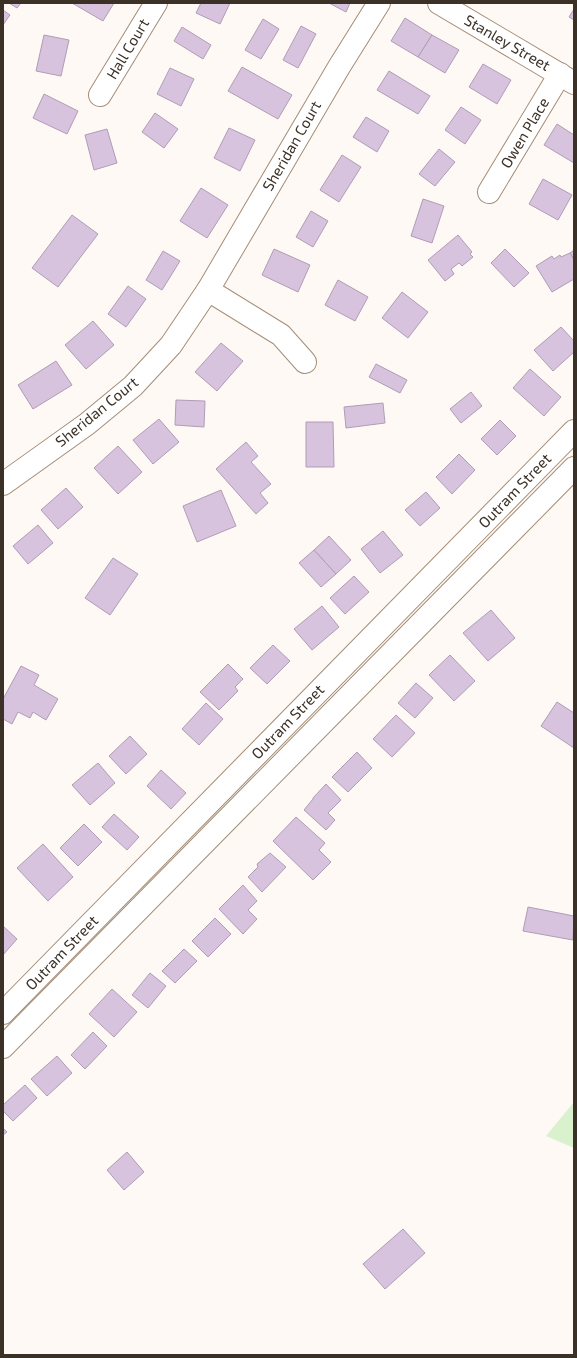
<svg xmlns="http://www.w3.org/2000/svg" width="577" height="1358" font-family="'Exo 2',sans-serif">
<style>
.green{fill:#d9f1cd}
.building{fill:#d8c3de;stroke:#b09cb6}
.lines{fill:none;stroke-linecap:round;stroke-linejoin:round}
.minor-casing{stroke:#a58d76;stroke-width:24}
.minor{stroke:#fff;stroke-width:22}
.labels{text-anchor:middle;stroke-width:3.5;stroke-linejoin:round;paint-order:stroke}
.street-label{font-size:15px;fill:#3b3127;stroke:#fff}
</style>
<rect width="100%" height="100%" fill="#fef9f4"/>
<!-- green -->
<polygon class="green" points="574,1102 574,1148 546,1136"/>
<!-- building -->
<g class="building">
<polygon points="9,3 21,3 17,8"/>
<polygon points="72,3 114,3 103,21"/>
<polygon points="201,3 230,3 220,24 196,13"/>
<polygon points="329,3 350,3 346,12"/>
<polygon points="574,9 574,20 569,17"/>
<polygon points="3,10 10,15 3,25"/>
<polygon points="405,18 432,35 418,57 391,41"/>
<polygon points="263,19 279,29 261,59 245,50"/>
<polygon points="301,26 316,34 298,68 283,60"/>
<polygon points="182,27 211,45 203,59 174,41"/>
<polygon points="44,35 69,40 61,76 36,71"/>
<polygon points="432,35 459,50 445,73 418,57"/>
<polygon points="483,64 511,80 497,104 469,87"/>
<polygon points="242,67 292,95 278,119 228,91"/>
<polygon points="170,68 194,79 181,106 157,94"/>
<polygon points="389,71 430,96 418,114 377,90"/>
<polygon points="44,94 78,111 67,134 33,118"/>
<polygon points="461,107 481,120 465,144 445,130"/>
<polygon points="155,113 178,129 164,148 142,132"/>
<polygon points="366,117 389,131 377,152 353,137"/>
<polygon points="557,124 574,135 574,163 544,145"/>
<polygon points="229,128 255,140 240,171 214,158"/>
<polygon points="107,129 117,163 94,170 85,135"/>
<polygon points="439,149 455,162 435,186 419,174"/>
<polygon points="342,155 361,167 339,202 320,190"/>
<polygon points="543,179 572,195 558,220 529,204"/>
<polygon points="201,188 228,205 207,238 180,221"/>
<polygon points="423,199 444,206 432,243 411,236"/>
<polygon points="311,211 328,221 313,247 296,237"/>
<polygon points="72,215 98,234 58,287 32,268"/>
<polygon points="458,235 472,252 470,254 473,257 462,266 459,263 451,269 454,274 445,281 428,260"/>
<polygon points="274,249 310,265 298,292 262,275"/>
<polygon points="505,249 529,273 514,287 491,263"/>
<polygon points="574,250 574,260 570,253"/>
<polygon points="163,251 180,261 162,290 146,280"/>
<polygon points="570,253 574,260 574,279 552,292 536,266 552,256 554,259 560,255 561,257"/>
<polygon points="338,280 368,297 355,321 325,305"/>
<polygon points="128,286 146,299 126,327 108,314"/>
<polygon points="402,292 428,312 408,338 382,318"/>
<polygon points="93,321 114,345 86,369 65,345"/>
<polygon points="561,327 574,341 574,352 553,371 534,350"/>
<polygon points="221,343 243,361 217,391 195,372"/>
<polygon points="56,361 72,385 33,409 18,385"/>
<polygon points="376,364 407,380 400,393 369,377"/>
<polygon points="530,369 561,397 544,416 513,388"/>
<polygon points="471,392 482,406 461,423 450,409"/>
<polygon points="176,400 205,401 204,427 175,425"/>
<polygon points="383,403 385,423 346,428 344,407"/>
<polygon points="159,419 179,442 153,464 133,440"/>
<polygon points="500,420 516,436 497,455 481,439"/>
<polygon points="306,422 333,422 334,467 306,467"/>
<polygon points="246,442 258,456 251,462 271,484 260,493 268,503 256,514 216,469"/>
<polygon points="118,446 142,472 118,494 94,468"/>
<polygon points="459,454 475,470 452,494 436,477"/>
<polygon points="66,488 83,507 58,529 41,510"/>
<polygon points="221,490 236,526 197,542 183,506"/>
<polygon points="426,492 440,508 420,526 405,510"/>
<polygon points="38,525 53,543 28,564 13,546"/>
<polygon points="383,531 403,555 380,573 361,549"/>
<polygon points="329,536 351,560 336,574 314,550"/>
<polygon points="314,550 336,574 321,587 299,563"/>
<polygon points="113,558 138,574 110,615 85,598"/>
<polygon points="354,576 369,592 345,614 330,598"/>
<polygon points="322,606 339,627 312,650 294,629"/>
<polygon points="491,610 515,638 488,661 463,633"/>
<polygon points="273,645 290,661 267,684 250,668"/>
<polygon points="450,655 475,681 454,701 429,675"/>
<polygon points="228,664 243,679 235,687 238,691 219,710 200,692"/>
<polygon points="21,666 39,675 34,685 58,699 46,720 33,712 30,718 18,712 12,724 3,719 3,699"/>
<polygon points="416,683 433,698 415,718 398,703"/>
<polygon points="557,702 574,713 574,748 541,726"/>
<polygon points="206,703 223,719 199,745 182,729"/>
<polygon points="396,715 415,733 392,757 373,739"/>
<polygon points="130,736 147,754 126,774 109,756"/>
<polygon points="357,752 372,768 348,792 332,777"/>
<polygon points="98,763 115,783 90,805 72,785"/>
<polygon points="161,770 186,793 171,809 147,786"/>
<polygon points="326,784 341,800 328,813 335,820 326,830 304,810 313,799 313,798"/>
<polygon points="114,814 139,837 127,850 102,827"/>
<polygon points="296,817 325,843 319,850 331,862 313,880 273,841"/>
<polygon points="84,824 102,842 78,866 60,848"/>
<polygon points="43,844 73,877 48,901 17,868"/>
<polygon points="270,853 286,867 262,892 248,877 258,867 257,864"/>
<polygon points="243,885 257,901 248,910 257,919 243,934 219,909"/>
<polygon points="528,907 574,916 573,940 523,931"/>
<polygon points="215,918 231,934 208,957 192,941"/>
<polygon points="3,926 17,939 3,955"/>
<polygon points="184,949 197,961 175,983 162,971"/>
<polygon points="150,973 166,986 148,1008 132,995"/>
<polygon points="112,989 137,1012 114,1037 89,1014"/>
<polygon points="93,1032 107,1046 85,1069 71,1055"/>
<polygon points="57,1056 72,1073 47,1096 31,1079"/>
<polygon points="25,1085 37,1098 13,1121 3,1111 3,1105"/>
<polygon points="3,1128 7,1132 3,1135"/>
<polygon points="127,1152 144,1172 124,1190 107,1170"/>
<polygon points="403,1229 425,1253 385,1289 363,1264"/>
</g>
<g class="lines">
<defs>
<g id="minor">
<polyline points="439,3 574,83"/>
<polyline points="100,95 156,3"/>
<polyline points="489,192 560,74"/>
<polyline points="208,290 281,335 305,362"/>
<polyline points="3,484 87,424 133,386 171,345 208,290 339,67 379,3"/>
<polyline points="3,1013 574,431"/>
<polyline points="3,1047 574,468"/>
</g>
</defs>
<!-- minor casing -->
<use href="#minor" class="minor-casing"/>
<!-- minor -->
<use href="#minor" class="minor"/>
</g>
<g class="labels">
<!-- street labels -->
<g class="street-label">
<text transform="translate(507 43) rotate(30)" y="5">Stanley Street</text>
<text transform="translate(128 49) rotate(-59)" y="5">Hall Court</text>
<text transform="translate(525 133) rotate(-59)" y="5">Owen Place</text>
<text transform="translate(292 146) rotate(-60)" y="5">Sheridan Court</text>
<text transform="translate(97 412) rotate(-39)" y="5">Sheridan Court</text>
<text transform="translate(515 491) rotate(-46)" y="5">Outram Street</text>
<text transform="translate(288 722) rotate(-46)" y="5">Outram Street</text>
<text transform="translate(62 953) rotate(-46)" y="5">Outram Street</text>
</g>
</g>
<!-- border -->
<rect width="577" height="1358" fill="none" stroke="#3b3127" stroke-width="8"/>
</svg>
